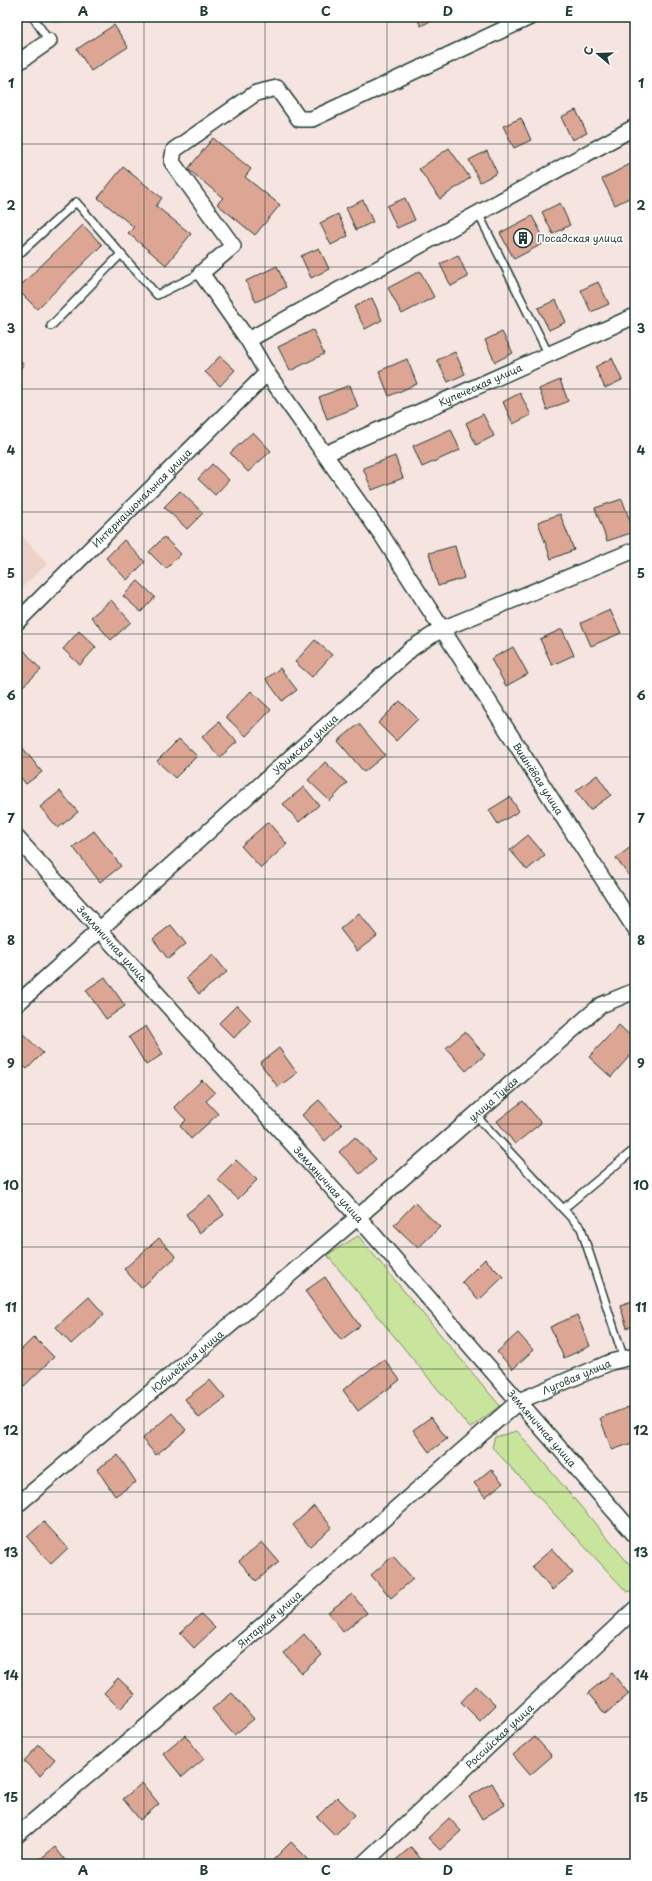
<svg xmlns="http://www.w3.org/2000/svg" width="652" height="1881" font-family="'Playpen Sans',sans-serif">
<style>
.built{fill:#eed1c8}
.green{fill:#c9e59c;stroke:#749168}
.building{fill:#dda694;stroke:#1f3d34}
.lines{fill:none;stroke-linecap:round;stroke-linejoin:round}
.service-casing{stroke:#1f3d34;stroke-width:10}
.minor-casing{stroke:#1f3d34;stroke-width:18}
.service{stroke:#fff;stroke-width:7}
.minor{stroke:#fff;stroke-width:15}
.grid{fill:none;stroke:#1f3d34;stroke-width:1;stroke-opacity:0.55}
.labels{text-anchor:middle;stroke-width:3.5;stroke-linejoin:round;paint-order:stroke}
.poi-label{font-size:10px;fill:#1f3d34;stroke:#fff;text-anchor:start}
.street-label{font-size:10px;fill:#1f3d34;stroke:#fff}
.neatline{fill:none;stroke:#1f3d34;stroke-width:1.5}
.grid-label{font-size:13px;text-anchor:middle;font-weight:bold;fill:#1f3d34}
</style>
<rect width="100%" height="100%" fill="#f5e4df"/>
<filter id="ink" filterUnits="userSpaceOnUse"><feTurbulence type="fractalNoise" baseFrequency=".025" numOctaves="2"/><feDisplacementMap in="SourceGraphic" scale="8" xChannelSelector="R" yChannelSelector="G"/><feConvolveMatrix kernelMatrix="1 2 1 2 8 2 1 2 1" color-interpolation-filters="sRGB"/></filter>
<g filter="url(#ink)">
<!-- built -->
<g class="built">
<polygon points="51,17 67,17 56,25"/>
<polygon points="17,530 47,564 17,592"/>
</g>
<!-- green -->
<g class="green">
<polygon points="358,1236 500,1406 470,1428 327,1255"/>
<polygon points="517,1431 635,1571 635,1589 627,1592 492,1447 495,1437"/>
</g>
<!-- building -->
<g class="building">
<polygon points="416,17 438,17 421,26"/>
<polygon points="114,25 128,47 91,71 77,49"/>
<polygon points="576,110 587,133 572,140 561,117"/>
<polygon points="521,118 531,140 514,148 503,126"/>
<polygon points="213,138 251,169 245,177 280,205 255,235 217,204 223,198 188,169"/>
<polygon points="449,148 470,178 440,199 419,169"/>
<polygon points="487,151 497,173 480,182 469,160"/>
<polygon points="634,162 635,195 615,205 602,179"/>
<polygon points="123,167 162,198 156,206 191,234 166,265 128,233 134,227 98,198"/>
<polygon points="405,198 415,220 397,228 387,206"/>
<polygon points="363,200 373,222 356,230 346,208"/>
<polygon points="560,203 570,225 553,234 542,212"/>
<polygon points="338,214 348,236 331,245 320,223"/>
<polygon points="532,216 546,242 514,259 500,233"/>
<polygon points="83,225 102,245 37,309 17,289"/>
<polygon points="319,248 329,269 311,278 301,256"/>
<polygon points="458,255 468,277 451,286 440,264"/>
<polygon points="277,266 286,287 256,302 246,281"/>
<polygon points="420,271 434,297 402,314 388,288"/>
<polygon points="598,282 609,304 591,312 581,290"/>
<polygon points="372,298 382,320 365,329 354,307"/>
<polygon points="556,300 566,322 549,330 538,308"/>
<polygon points="313,330 324,354 290,371 278,347"/>
<polygon points="502,332 513,353 495,362 485,340"/>
<polygon points="455,352 465,374 448,382 437,360"/>
<polygon points="220,356 235,370 220,386 205,372"/>
<polygon points="17,357 24,365 17,371"/>
<polygon points="612,358 622,380 605,388 595,367"/>
<polygon points="407,359 417,384 389,396 379,371"/>
<polygon points="560,380 568,401 547,410 539,389"/>
<polygon points="350,385 358,407 327,419 319,397"/>
<polygon points="520,393 531,415 513,424 503,402"/>
<polygon points="483,414 494,436 476,445 466,423"/>
<polygon points="451,429 460,450 422,467 413,446"/>
<polygon points="253,432 271,451 248,472 230,453"/>
<polygon points="395,456 403,478 372,490 363,468"/>
<polygon points="212,464 229,480 215,495 198,479"/>
<polygon points="180,491 203,513 187,529 164,507"/>
<polygon points="622,499 634,532 607,541 595,508"/>
<polygon points="560,514 574,550 551,559 538,522"/>
<polygon points="164,537 181,554 166,569 149,552"/>
<polygon points="124,540 145,562 127,580 106,558"/>
<polygon points="455,546 464,578 438,586 429,553"/>
<polygon points="138,581 155,597 141,612 123,596"/>
<polygon points="111,600 131,622 111,640 91,617"/>
<polygon points="610,610 621,633 591,646 581,623"/>
<polygon points="562,629 574,655 552,665 540,639"/>
<polygon points="79,631 96,647 80,665 63,649"/>
<polygon points="315,640 332,655 312,677 295,662"/>
<polygon points="513,647 528,674 506,686 491,659"/>
<polygon points="22,648 41,670 23,686 17,680 17,653"/>
<polygon points="280,668 297,690 282,701 266,679"/>
<polygon points="251,691 271,710 246,736 226,717"/>
<polygon points="400,701 418,719 396,741 378,723"/>
<polygon points="219,722 237,742 220,757 202,737"/>
<polygon points="359,724 385,755 364,772 338,741"/>
<polygon points="179,739 197,756 175,778 157,761"/>
<polygon points="22,747 42,772 26,784 17,773 17,751"/>
<polygon points="325,762 347,783 330,801 308,780"/>
<polygon points="597,775 611,795 590,810 576,791"/>
<polygon points="304,787 319,805 299,822 283,804"/>
<polygon points="60,791 78,812 58,828 40,807"/>
<polygon points="510,797 519,811 498,824 489,810"/>
<polygon points="268,822 287,844 261,868 241,846"/>
<polygon points="94,831 121,866 100,882 73,847"/>
<polygon points="528,835 545,855 527,870 510,850"/>
<polygon points="635,844 635,876 631,879 616,858"/>
<polygon points="359,913 377,936 357,951 340,929"/>
<polygon points="171,925 186,944 168,959 153,939"/>
<polygon points="213,955 227,972 199,994 186,978"/>
<polygon points="105,977 125,1006 106,1019 86,990"/>
<polygon points="237,1005 251,1020 234,1038 219,1023"/>
<polygon points="619,1025 635,1040 635,1050 611,1077 589,1057"/>
<polygon points="146,1026 163,1054 146,1065 129,1037"/>
<polygon points="20,1031 43,1053 27,1069 17,1060 17,1035"/>
<polygon points="465,1032 485,1055 466,1071 446,1048"/>
<polygon points="279,1048 297,1073 278,1087 260,1063"/>
<polygon points="202,1080 215,1093 206,1101 218,1114 191,1139 180,1126 186,1120 174,1107"/>
<polygon points="319,1100 342,1125 325,1141 302,1115"/>
<polygon points="523,1101 541,1123 515,1144 497,1121"/>
<polygon points="355,1137 376,1159 360,1174 339,1152"/>
<polygon points="236,1160 257,1180 238,1199 217,1179"/>
<polygon points="210,1196 224,1215 199,1233 186,1214"/>
<polygon points="415,1203 440,1227 418,1248 394,1225"/>
<polygon points="159,1238 176,1257 141,1288 124,1269"/>
<polygon points="485,1259 503,1277 479,1300 462,1282"/>
<polygon points="325,1277 360,1326 341,1340 305,1291"/>
<polygon points="89,1297 104,1314 71,1344 56,1327"/>
<polygon points="635,1300 635,1325 627,1328 620,1305"/>
<polygon points="577,1315 590,1346 564,1358 550,1327"/>
<polygon points="518,1333 533,1350 513,1369 497,1352"/>
<polygon points="34,1337 54,1357 24,1386 17,1378 17,1354"/>
<polygon points="384,1359 400,1380 358,1411 343,1390"/>
<polygon points="210,1380 225,1398 199,1418 185,1399"/>
<polygon points="629,1407 635,1423 635,1442 612,1450 600,1418"/>
<polygon points="172,1413 186,1430 156,1455 142,1439"/>
<polygon points="431,1417 447,1439 429,1452 413,1430"/>
<polygon points="118,1455 136,1482 115,1496 97,1469"/>
<polygon points="491,1469 503,1483 485,1497 474,1483"/>
<polygon points="314,1506 332,1527 310,1546 293,1525"/>
<polygon points="44,1522 68,1548 51,1564 27,1537"/>
<polygon points="262,1542 279,1562 256,1581 239,1561"/>
<polygon points="552,1549 573,1573 552,1590 532,1566"/>
<polygon points="393,1556 413,1579 391,1598 371,1575"/>
<polygon points="352,1594 367,1613 343,1632 328,1612"/>
<polygon points="201,1614 215,1628 194,1648 180,1633"/>
<polygon points="304,1634 322,1655 302,1673 284,1653"/>
<polygon points="612,1673 629,1694 605,1714 588,1693"/>
<polygon points="118,1678 135,1694 120,1709 104,1693"/>
<polygon points="476,1686 496,1705 480,1721 461,1702"/>
<polygon points="232,1693 254,1719 234,1735 212,1709"/>
<polygon points="185,1735 204,1759 182,1777 163,1753"/>
<polygon points="535,1737 552,1756 530,1775 513,1755"/>
<polygon points="39,1745 55,1759 40,1776 24,1761"/>
<polygon points="142,1783 159,1804 140,1820 123,1799"/>
<polygon points="492,1783 505,1805 482,1819 469,1797"/>
<polygon points="337,1797 355,1815 335,1835 317,1817"/>
<polygon points="449,1818 461,1831 440,1850 428,1838"/>
<polygon points="291,1842 310,1861 307,1864 269,1864"/>
<polygon points="55,1847 68,1864 34,1864"/>
<polygon points="411,1847 425,1864 391,1864"/>
</g>
<g class="lines">
<defs>
<g id="service">
<polyline points="33,17 49,41"/>
<polyline points="478,213 549,355"/>
<polyline points="17,256 76,202 121,254"/>
<polyline points="51,326 121,254 157,295 201,273"/>
<polyline points="476,1116 581,1228 624,1359"/>
<polyline points="563,1209 635,1149"/>
</g>
<g id="minor">
<path id="s1" d="M530,17l-218,102h-13l-22,-31 -21,5 -82,57 -2,12 61,84 -32,27 47,67 19,33 114,161 254,395"/>
<polyline points="17,63 49,41"/>
<polyline points="248,340 635,127"/>
<path id="s2" d="M325,454l310,-138"/>
<path id="s3" d="M17,622l250,-249"/>
<path id="s4" d="M17,838l341,379 277,318"/>
<path id="s5" d="M17,1004l395,-356 30,-19 193,-79"/>
<path id="s6" d="M17,1505l341,-288 243,-212 34,-14"/>
<path id="s7" d="M17,1835l138,-116 364,-318 92,-39 24,-6"/>
<path id="s8" d="M363,1864l272,-255"/>
</g>
</defs>
<!-- service casing -->
<use href="#service" class="service-casing"/>
<!-- minor casing -->
<use href="#minor" class="minor-casing"/>
<!-- service -->
<use href="#service" class="service"/>
<!-- minor -->
<use href="#minor" class="minor"/>
</g>
</g>
<!-- grid -->
<path class="grid" d="M144,17v1847M265,17v1847M387,17v1847M508,17v1847M17,144h618M17,267h618M17,389h618M17,512h618M17,634h618M17,757h618M17,879h618M17,1002h618M17,1124h618M17,1247h618M17,1369h618M17,1492h618M17,1614h618M17,1737h618"/>
<!-- icons -->
<defs>
<symbol id="building-ring" viewBox="-11 -11 22 22"><circle r="9.5" fill="#fff" stroke="#1f3d34" stroke-width="1.5"/><path d="M-4-6H4V6H1V3H-1V6H-4ZM-2.5-4.3h1.7v1.8h-1.7ZM.8-4.3h1.7v1.8H.8ZM-2.5-1h1.7V.8h-1.7ZM.8-1h1.7V.8H.8Z" fill="#1f3d34"/></symbol>
</defs>
<g fill-rule="evenodd">
<use href="#building-ring" x="512" y="227" width="22" height="22"/>
</g>
<g class="labels">
<!-- poi labels -->
<g class="poi-label">
<text x="537" y="242">Посадская улица</text>
</g>
<!-- street labels -->
<g class="street-label">
<text dy="4" stroke="none"><textPath href="#s2" startOffset="170">Купеческая улица</textPath></text>
<text dy="4" stroke="none"><textPath href="#s3" startOffset="176">Интернациональная улица</textPath></text>
<text dy="4" stroke="none"><textPath href="#s5" startOffset="388">Уфимская улица</textPath></text>
<text dy="4" stroke="none"><textPath href="#s1" startOffset="1179">Вишнёвая улица</textPath></text>
<text dy="4" stroke="none"><textPath href="#s4" startOffset="142">Земляничная улица</textPath></text>
<text dy="4" stroke="none"><textPath href="#s6" startOffset="626">улица Тукая</textPath></text>
<text dy="4" stroke="none"><textPath href="#s4" startOffset="466">Земляничная улица</textPath></text>
<text dy="4" stroke="none"><textPath href="#s6" startOffset="223">Юбилейная улица</textPath></text>
<text dy="4" stroke="none"><textPath href="#s7" startOffset="726">Луговая улица</textPath></text>
<text dy="4" stroke="none"><textPath href="#s4" startOffset="790">Земляничная улица</textPath></text>
<text dy="4" stroke="none"><textPath href="#s7" startOffset="332">Янтарная улица</textPath></text>
<text dy="4" stroke="none"><textPath href="#s8" startOffset="187">Российская улица</textPath></text>
</g>
</g>
<!-- margin -->
<rect width="652" height="1881" fill="none" stroke="#fff" stroke-width="44"/>
<!-- north arrow -->
<g transform="translate(598 54) rotate(289)" stroke="#ffffff" stroke-width="3" paint-order="stroke">
<path d="M0-3L7 15L0 10L-7 15Z" fill="#1f3d34"/>
<text y="-6" font-size="11" font-weight="bold" text-anchor="middle" fill="#1f3d34">С</text>
</g>
<rect x="22" y="22" width="608" height="1837" class="neatline"/>
<g class="grid-label">
<text x="83" y="16">A</text>
<text x="204" y="16">B</text>
<text x="326" y="16">C</text>
<text x="448" y="16">D</text>
<text x="569" y="16">E</text>
<text x="11" y="88">1</text>
<text x="641" y="88">1</text>
<text x="11" y="210">2</text>
<text x="641" y="210">2</text>
<text x="11" y="333">3</text>
<text x="641" y="333">3</text>
<text x="11" y="455">4</text>
<text x="641" y="455">4</text>
<text x="11" y="578">5</text>
<text x="641" y="578">5</text>
<text x="11" y="700">6</text>
<text x="641" y="700">6</text>
<text x="11" y="823">7</text>
<text x="641" y="823">7</text>
<text x="11" y="945">8</text>
<text x="641" y="945">8</text>
<text x="11" y="1068">9</text>
<text x="641" y="1068">9</text>
<text x="11" y="1190">10</text>
<text x="641" y="1190">10</text>
<text x="11" y="1312">11</text>
<text x="641" y="1312">11</text>
<text x="11" y="1435">12</text>
<text x="641" y="1435">12</text>
<text x="11" y="1557">13</text>
<text x="641" y="1557">13</text>
<text x="11" y="1680">14</text>
<text x="641" y="1680">14</text>
<text x="11" y="1802">15</text>
<text x="641" y="1802">15</text>
<text x="83" y="1875">A</text>
<text x="204" y="1875">B</text>
<text x="326" y="1875">C</text>
<text x="448" y="1875">D</text>
<text x="569" y="1875">E</text>
</g>
</svg>
